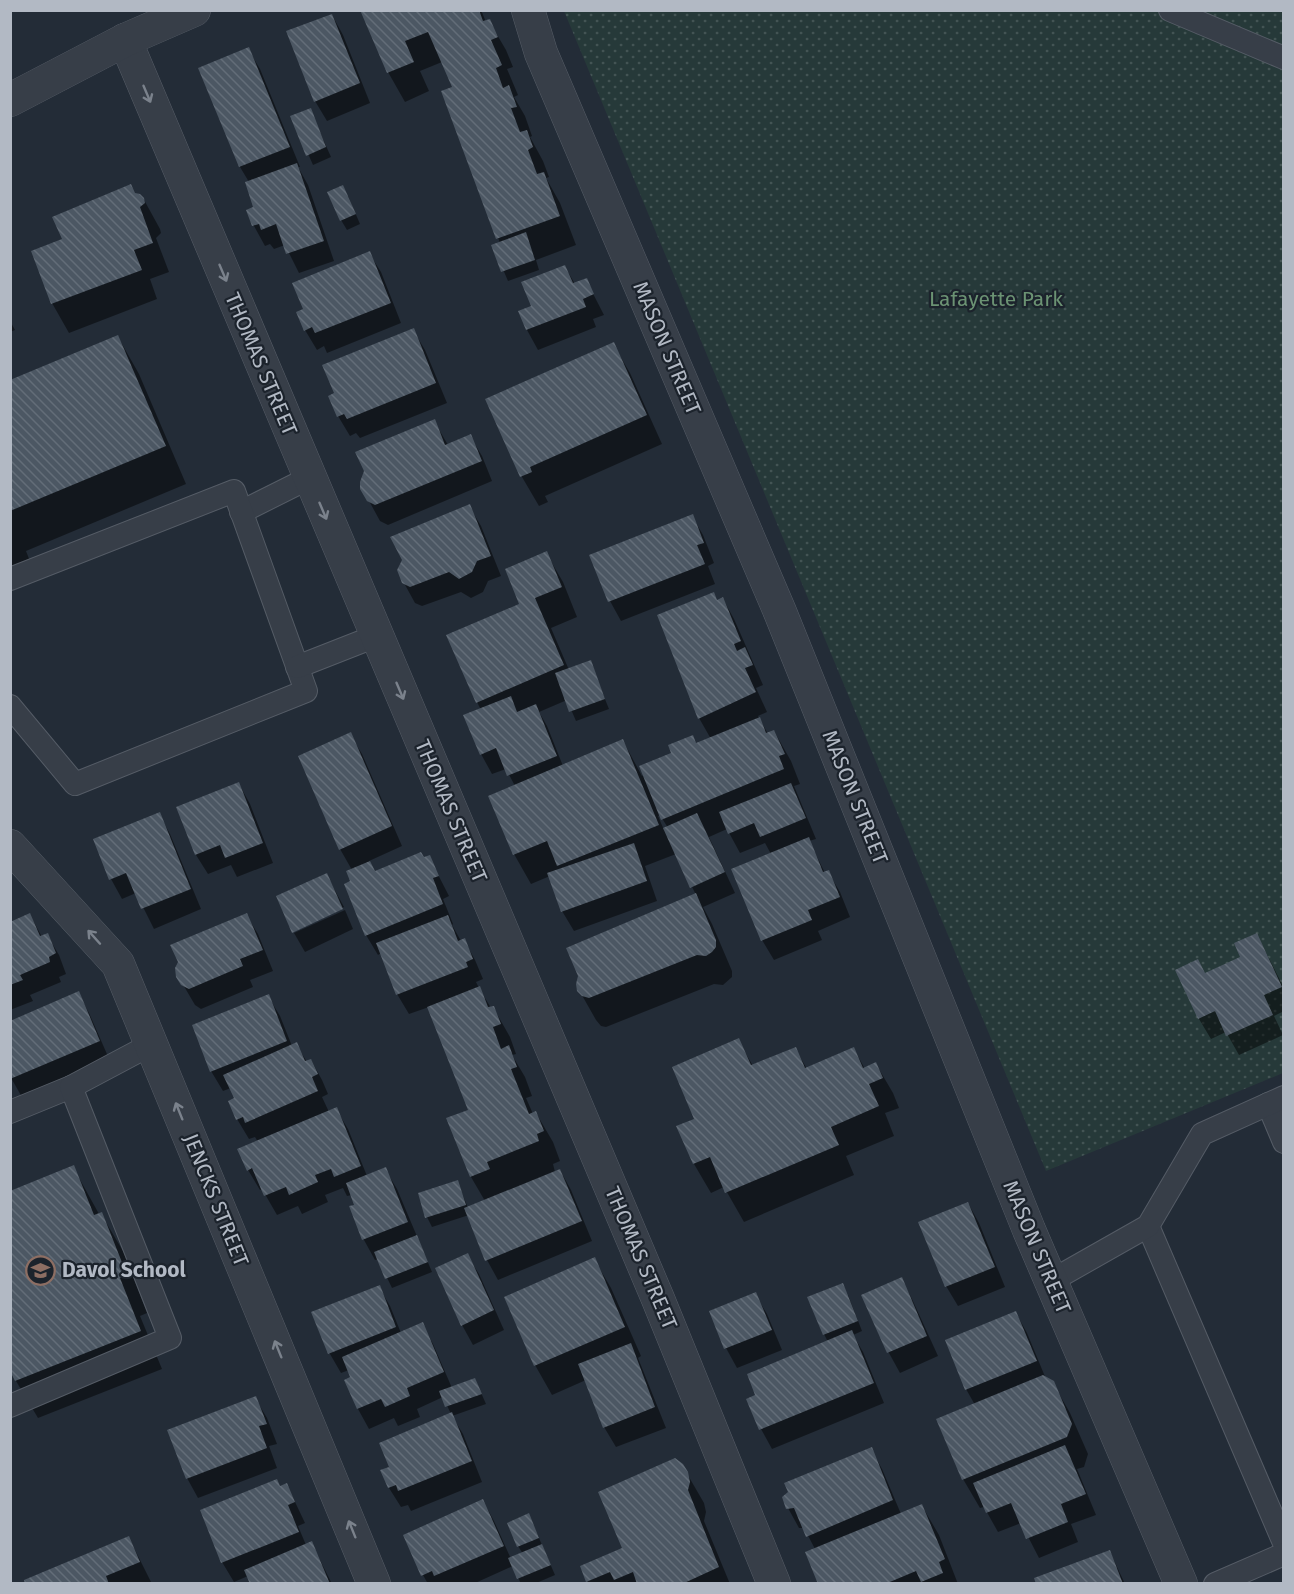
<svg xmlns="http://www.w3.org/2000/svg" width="1294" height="1594" font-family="'Fira Sans',sans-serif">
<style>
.green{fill:url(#green-dots)}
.shadow{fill:#0007;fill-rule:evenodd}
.building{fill:url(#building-back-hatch)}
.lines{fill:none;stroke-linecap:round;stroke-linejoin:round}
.service-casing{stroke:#555c66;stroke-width:24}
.minor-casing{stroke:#555c66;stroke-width:34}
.tertiary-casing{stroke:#555c66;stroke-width:34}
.service{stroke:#373e48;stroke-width:22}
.minor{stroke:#373e48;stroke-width:33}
.tertiary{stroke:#373e48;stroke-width:33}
.oneway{stroke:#7b828c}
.labels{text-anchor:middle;stroke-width:4.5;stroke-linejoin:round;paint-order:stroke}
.park-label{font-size:21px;fill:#6b9273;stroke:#1c232c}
.street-label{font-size:21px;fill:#b2b9c4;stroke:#1c232c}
.poi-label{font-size:21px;font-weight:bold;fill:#b2b9c4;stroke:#1c232c;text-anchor:start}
</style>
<defs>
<pattern id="green-dots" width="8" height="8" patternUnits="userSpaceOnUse" patternTransform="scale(1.5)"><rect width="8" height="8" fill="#263939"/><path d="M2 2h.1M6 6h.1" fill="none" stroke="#435454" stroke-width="1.8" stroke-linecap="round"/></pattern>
<pattern id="building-back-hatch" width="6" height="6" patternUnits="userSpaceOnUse" patternTransform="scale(1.5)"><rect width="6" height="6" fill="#4c5763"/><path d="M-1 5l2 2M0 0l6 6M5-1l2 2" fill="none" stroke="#636d78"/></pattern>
</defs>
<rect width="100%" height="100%" fill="#232c37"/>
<!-- green -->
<polygon class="green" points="564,11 1283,11 1283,1073 1046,1171"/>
<!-- shadow -->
<g class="shadow">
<polygon points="362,10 481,10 486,22 489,21 506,50 513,67 507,69 518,95 514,97 525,116 532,136 530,137 543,161 549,177 546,178 560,203 576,245 536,260 539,270 508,281 493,246 500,243 443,92 454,88 442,62 420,71 429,91 405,102 388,72"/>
<polygon points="332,15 343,35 370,103 327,121 315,101"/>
<polygon points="248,49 260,69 300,167 298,167 308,185 334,261 299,273 285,245 274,249 270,244 265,246 254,226 248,211 255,208 249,182 240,167 199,69"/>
<polygon points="310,110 331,157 313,165 292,117"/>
<polygon points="135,195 143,198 160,229 161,233 156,238 169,272 150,279 157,299 69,333 52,303 64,240"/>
<polygon points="348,196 360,224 347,230 341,220"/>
<polygon points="369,253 381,272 401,323 327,353 324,346 317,350 305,330 305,310"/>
<polygon points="565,267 575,284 586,280 604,315 593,319 596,327 538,350 527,330 520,312 533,306"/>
<polygon points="10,321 15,330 10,332"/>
<polygon points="413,330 425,350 447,403 360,438 356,433 350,436 338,416"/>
<polygon points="118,337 139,374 186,484 26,551 33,569 10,579 10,381"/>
<polygon points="613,344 630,373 662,444 545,496 548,502 539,506 522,477 487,399"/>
<polygon points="434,421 448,445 470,436 482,456 492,481 388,525 380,521 362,488"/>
<polygon points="469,506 481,526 501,576 488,581 483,592 471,598 461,592 422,606 415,603 404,583"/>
<polygon points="692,516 703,535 714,563 708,566 715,584 621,621 610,601 591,556"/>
<path d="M546,553l17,29 14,35 -26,11 18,42 21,-8 19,47 -33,12 -9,-21 -28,12 8,14 16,40 60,-25 19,35 55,-31 14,-6 -12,-21 19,-116 5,-3 11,20 29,66 -7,3 11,24 -9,4 10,18 6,-3 17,30 9,23 -6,2 22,53 -7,2 16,32 3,-1 12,20 10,25 -32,14 4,9 -48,20 -12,-20 -29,-70 38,-16 -6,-11 -25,10 -13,-24 -18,8 26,56 -32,14 9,17 20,47v6l-9,8 -9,-1 -108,43 -5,-1 -5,-6 -17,-30 1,-14 116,-81 -20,-41 -31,12 12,35 -83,30 -12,-20 -12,-35 -19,8 -17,-30 1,-68 -9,-17 -14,5 -11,-20v-44l-4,-8zM660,815l8,13 -4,2 -6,-14z"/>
<polygon points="350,734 362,754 402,846 369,861 375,872 429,857 449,896 443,899 453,924 452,925 461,941 464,940 475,960 483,979 476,982 479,988 491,1008 493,1007 510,1037 516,1054 512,1055 525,1077 532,1096 526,1098 533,1114 536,1113 553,1142 560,1161 553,1164 555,1172 560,1170 571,1190 592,1241 498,1280 487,1260 469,1215 432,1227 427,1217 457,1181 468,1208 485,1201 471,1177 448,1119 470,1111 429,1007 409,1014 397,994 381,953 378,955 366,935 352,882 352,870 340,849"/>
<polygon points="239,784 250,804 273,863 237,877 231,865 208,874 196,855 178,808"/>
<polygon points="159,814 170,834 201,909 154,929 136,893 122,899 111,879 95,840"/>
<polygon points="326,874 344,907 293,931"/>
<polygon points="345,910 353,929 305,952 294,933"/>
<polygon points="30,915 42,937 47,935 59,955 66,974 59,977 61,982 30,995 33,1001 10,1010 10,923"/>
<polygon points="246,915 258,934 273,971 250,980 253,987 201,1009 195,1005 178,976"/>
<polygon points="1257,935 1284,988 1284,1011 1274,1016 1283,1035 1239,1055 1226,1032 1211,1039 1199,1019 1177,971 1206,975 1242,958"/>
<polygon points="78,993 89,1013 110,1061 23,1099 10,1076"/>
<polygon points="268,996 280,1016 292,1046 296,1044 307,1062 311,1060 322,1080 328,1094 322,1097 329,1112 336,1109 348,1129 367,1176 385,1169 397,1189 432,1272 392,1288 378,1259 375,1260 364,1240 351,1207 356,1206 352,1195 347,1196 343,1188 325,1195 328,1202 302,1214 298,1206 277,1215 262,1189 260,1190 248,1170 258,1142 255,1137 249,1139 237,1119 236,1099 231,1088 223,1091 211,1071"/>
<polygon points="738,1040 753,1066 795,1048 807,1069 854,1049 865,1069 876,1064 893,1093 899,1108 885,1113 894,1136 846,1156 854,1175 744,1222 724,1187 711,1193 694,1164 678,1127 696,1120"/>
<polygon points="73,1167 99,1214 101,1214 123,1251 147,1313 140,1316 162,1369 38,1418 16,1381 10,1367"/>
<polygon points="968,1203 979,1223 1005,1287 958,1306 946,1286"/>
<polygon points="467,1255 479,1274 504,1330 473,1345 462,1325"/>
<polygon points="594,1259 611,1288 641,1356 638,1358 666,1428 616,1447 604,1427 586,1380 552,1395 535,1365 506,1298"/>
<polygon points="901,1279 912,1299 938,1356 900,1373 889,1353 863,1295"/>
<polygon points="379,1287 390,1306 401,1333 422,1324 433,1344 452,1388 475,1379 486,1404 452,1416 463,1434 482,1482 411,1511 408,1505 401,1507 389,1488 391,1468 451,1414 443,1397 417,1409 420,1417 398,1426 394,1418 369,1429 358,1409 346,1381 352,1378 349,1370 341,1373 330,1354 313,1313"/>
<polygon points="755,1294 767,1314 782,1350 737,1368 726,1348 711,1312"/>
<polygon points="848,1295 862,1331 853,1335 863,1352 884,1403 772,1449 761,1429 748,1400 757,1395 828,1342 824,1334"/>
<polygon points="1016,1313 1027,1333 1046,1379 1053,1383 1070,1413 1088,1454 1084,1467 1077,1469 1096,1515 1071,1524 1078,1542 1039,1558 1021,1523 998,1532 984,1507 980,1508 963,1479 975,1405 966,1389"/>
<polygon points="255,1398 267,1418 277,1444 269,1446 277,1468 198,1498 187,1478"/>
<polygon points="871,1449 882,1469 901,1514 922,1506 939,1535 958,1584 820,1584 815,1549 804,1528 799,1528 788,1508"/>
<polygon points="682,1465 704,1503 706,1512 704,1521 730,1584 589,1584 588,1581 624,1549"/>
<polygon points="287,1485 305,1523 298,1526 306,1545 311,1542 332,1584 251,1584 248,1576 234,1582 222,1562 280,1488"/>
<polygon points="483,1501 494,1521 511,1559 523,1554 518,1546 529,1515 555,1575 534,1584 521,1584 513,1566 473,1584 428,1584 423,1575"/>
<polygon points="129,1538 151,1582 27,1584"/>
<polygon points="1110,1552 1125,1584 1038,1584"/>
</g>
<!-- building -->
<g class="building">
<polygon points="360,10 479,10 483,21 490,19 498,37 491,40 502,65 496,68 503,88 509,85 517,107 511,108 520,132 527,130 533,147 528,150 537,174 544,172 560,216 496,239 441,91 452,87 428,32 405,41 414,62 387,73"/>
<polygon points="332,14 360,83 314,102 286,31"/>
<polygon points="249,47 290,147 239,167 198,68"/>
<polygon points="311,108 326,147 306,156 290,116"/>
<polygon points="297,163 324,241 286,254 276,224 261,230 259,224 252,226 246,210 253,207 245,182"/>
<polygon points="131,184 135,193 140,194 144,198 145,203 140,207 153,243 134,250 142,270 51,304 31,251 62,239 52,217"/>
<polygon points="343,185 356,214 340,221 327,192"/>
<polygon points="526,232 535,260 501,272 491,245"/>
<polygon points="370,251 391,303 315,333 312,327 304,331 296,312 303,309 292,283"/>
<polygon points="565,265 573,283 587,278 594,294 583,299 586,307 526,330 518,311 531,306 521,282"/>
<polygon points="414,328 436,383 347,419 344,414 337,417 328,396 334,393 322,365"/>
<polygon points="118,335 166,446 10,511 10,380"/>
<polygon points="614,342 647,415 530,467 532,472 520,477 485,399"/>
<polygon points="435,419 445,445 471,434 482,461 375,505 367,501 360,489 360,482 364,471 355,452"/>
<polygon points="470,504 491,556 477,561 472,572 459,579 449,572 410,587 402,583 397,570 402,560 390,537"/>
<polygon points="693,514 704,543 697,545 705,564 608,602 589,555"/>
<polygon points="547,551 562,587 535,598 564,665 476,703 446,635 519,604 505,569"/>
<polygon points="714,592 717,600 723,597 741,641 734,644 737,651 745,647 753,665 745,668 756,692 698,719 657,615"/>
<polygon points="591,660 605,699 569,712 555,673"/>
<polygon points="511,696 517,712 536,704 557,756 507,776 496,748 480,755 463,715"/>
<polygon points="760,717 766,733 774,730 785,754 779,756 784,769 661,820 639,766 671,753 668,745 693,735 696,743"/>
<polygon points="351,732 392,826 339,850 298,756"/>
<polygon points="623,739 659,825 557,866 547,841 513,855 488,796"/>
<polygon points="239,782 263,843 225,858 220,845 195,855 176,807"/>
<polygon points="791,783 806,818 760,837 754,823 728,834 719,812"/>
<polygon points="160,812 191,889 141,909 126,873 109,880 93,839"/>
<polygon points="697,813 725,872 690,888 663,828"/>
<polygon points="809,837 823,872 829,870 840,897 808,910 812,920 761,941 731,869"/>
<polygon points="634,843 647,881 561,912 547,873"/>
<polygon points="421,852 424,857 430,855 439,876 433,878 443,904 365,936 344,884 350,881 346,871 370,861 375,871"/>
<polygon points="327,873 343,909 292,933 276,896"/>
<polygon points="696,893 716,940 716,947 712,952 706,956 697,955 589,998 582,996 577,991 576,984 578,976 566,948"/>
<polygon points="30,913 40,936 48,933 56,953 49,957 50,962 20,975 23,980 10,985 10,922"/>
<polygon points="247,913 263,950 240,959 243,966 189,989 181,985 176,977 175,968 178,962 170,945"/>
<polygon points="448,915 458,941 465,938 473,959 466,962 468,967 396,995 376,943"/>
<polygon points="1257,933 1282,987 1264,995 1273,1015 1226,1036 1215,1011 1198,1019 1175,970 1198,959 1205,973 1240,957 1234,943"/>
<polygon points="480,986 488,1007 494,1006 501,1024 493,1027 501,1049 509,1045 517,1067 511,1069 529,1114 536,1111 544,1131 537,1134 539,1141 487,1162 490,1169 470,1177 446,1118 468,1110 427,1007"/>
<polygon points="79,991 100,1041 10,1079 10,1021"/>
<polygon points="269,994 287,1041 210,1072 192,1025"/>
<polygon points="739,1038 751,1065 796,1047 805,1068 854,1047 863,1068 876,1062 883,1078 869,1084 879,1106 831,1127 839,1145 725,1193 710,1157 693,1164 676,1126 694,1119 672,1067"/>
<polygon points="297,1042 305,1061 311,1059 318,1074 312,1077 318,1091 245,1123 243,1117 236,1120 228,1101 234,1098 223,1075"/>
<polygon points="337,1107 361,1166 334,1177 331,1169 315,1175 318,1182 289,1195 286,1187 264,1196 252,1168 247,1171 237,1149"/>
<polygon points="74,1165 94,1215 102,1212 127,1275 120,1278 141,1331 15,1381 10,1371 10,1191"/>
<polygon points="386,1167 408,1222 362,1240 349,1206 354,1205 346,1183"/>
<polygon points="560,1169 582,1221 485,1261 464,1208"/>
<polygon points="458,1180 466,1205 425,1218 418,1193"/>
<polygon points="968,1202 995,1267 945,1287 918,1222"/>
<polygon points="417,1235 428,1262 385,1279 374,1252"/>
<polygon points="468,1253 494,1310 461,1326 435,1268"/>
<polygon points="595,1257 625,1327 534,1366 504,1297"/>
<polygon points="902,1277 927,1336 887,1353 861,1295"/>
<polygon points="843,1283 858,1321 823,1335 807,1297"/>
<polygon points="380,1285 396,1327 328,1354 311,1312"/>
<polygon points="756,1292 772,1330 724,1349 709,1311"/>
<polygon points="1016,1311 1037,1361 965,1390 945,1340"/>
<polygon points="423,1322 444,1372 407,1388 410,1396 385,1407 381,1399 357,1409 344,1380 350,1377 342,1357"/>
<polygon points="852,1330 874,1383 759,1430 746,1399 755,1395 747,1374"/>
<polygon points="631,1343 655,1407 603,1428 578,1364"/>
<polygon points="1043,1375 1054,1381 1072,1424 1067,1437 962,1480 936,1419"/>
<polygon points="475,1378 482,1394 445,1407 439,1391"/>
<polygon points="256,1396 267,1424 259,1426 267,1448 186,1479 167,1430"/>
<polygon points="452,1412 472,1461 398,1491 396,1485 388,1488 380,1470 389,1467 379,1443"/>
<polygon points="1065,1445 1086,1494 1061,1504 1068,1522 1026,1539 1011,1503 986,1513 973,1483"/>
<polygon points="872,1447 893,1500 806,1537 794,1508 786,1509 782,1497 788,1492 784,1483"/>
<polygon points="675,1458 683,1464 688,1472 690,1482 688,1490 719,1567 682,1584 637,1584 633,1572 614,1580 610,1572 586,1582 580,1566 622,1548 598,1492"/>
<polygon points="277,1479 280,1486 287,1483 295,1502 288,1505 299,1532 221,1563 200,1510"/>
<polygon points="483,1499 504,1546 434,1576 432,1571 421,1576 403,1535"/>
<polygon points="922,1504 945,1559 939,1562 943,1573 921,1582 916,1571 885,1584 818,1584 805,1552"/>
<polygon points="529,1513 539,1538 517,1547 507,1523"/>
<polygon points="129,1536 140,1562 106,1576 109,1584 25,1584 24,1580"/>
<polygon points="312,1541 330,1584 250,1584 244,1570"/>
<polygon points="542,1544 551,1565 517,1579 508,1558"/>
<polygon points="1110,1550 1123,1584 1036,1584 1034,1578"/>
</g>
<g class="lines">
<defs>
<g id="service">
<polyline points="1170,10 1284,58"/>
<polyline points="241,512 309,478"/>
<polyline points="10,579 234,491 306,691 75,784 10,706"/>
<polyline points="297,667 376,636"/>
<polyline points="1268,1104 1284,1142"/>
<polyline points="10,1112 71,1087"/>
<polyline points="1148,1226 1284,1543"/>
<polyline points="1051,1281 1148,1226 1202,1134 1284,1097"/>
<polyline points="10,1406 170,1338 71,1087 152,1044"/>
<polyline points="1215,1584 1284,1554"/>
</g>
<g id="minor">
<polyline points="528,10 541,53 780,612 1029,1230 1181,1584"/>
<polyline points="125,40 658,1299 774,1584"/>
<polyline points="10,846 118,964 374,1584"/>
</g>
<polyline id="tertiary" points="10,100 125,40 194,10"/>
</defs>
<!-- service casing -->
<use href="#service" class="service-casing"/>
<!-- minor casing -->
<use href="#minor" class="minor-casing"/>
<!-- tertiary casing -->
<use href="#tertiary" class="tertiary-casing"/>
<!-- service -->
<use href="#service" class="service"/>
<!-- minor -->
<use href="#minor" class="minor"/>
<!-- tertiary -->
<use href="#tertiary" class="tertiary"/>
</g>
<!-- one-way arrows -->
<defs><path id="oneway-shaft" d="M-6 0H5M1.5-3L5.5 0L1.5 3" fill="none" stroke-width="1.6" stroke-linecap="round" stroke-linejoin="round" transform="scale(1.5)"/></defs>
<g class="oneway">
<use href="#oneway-shaft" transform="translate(147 94) rotate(67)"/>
<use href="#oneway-shaft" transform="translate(223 273) rotate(67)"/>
<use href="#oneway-shaft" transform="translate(323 511) rotate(67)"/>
<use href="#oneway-shaft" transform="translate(400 691) rotate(67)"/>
<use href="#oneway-shaft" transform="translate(94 937) rotate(-132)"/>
<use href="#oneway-shaft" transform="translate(179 1111) rotate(-112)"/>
<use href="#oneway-shaft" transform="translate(278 1349) rotate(-112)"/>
<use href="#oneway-shaft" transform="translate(352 1529) rotate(-112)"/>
</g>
<!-- icons -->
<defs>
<symbol id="school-ring" viewBox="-11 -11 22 22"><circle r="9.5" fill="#1c232c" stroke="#8d6e63" stroke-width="1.5"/><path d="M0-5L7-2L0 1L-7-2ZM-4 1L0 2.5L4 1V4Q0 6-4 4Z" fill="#8d6e63"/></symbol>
</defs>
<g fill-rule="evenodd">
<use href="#school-ring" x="24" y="1254" width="33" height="33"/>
</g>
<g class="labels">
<!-- park labels -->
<g class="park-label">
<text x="996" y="306">Lafayette Park</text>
</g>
<!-- street labels -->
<g class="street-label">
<text transform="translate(667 348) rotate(67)" y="7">MASON STREET</text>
<text transform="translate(261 364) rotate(67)" y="7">THOMAS STREET</text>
<text transform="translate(855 797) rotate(68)" y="7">MASON STREET</text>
<text transform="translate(451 811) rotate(67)" y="7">THOMAS STREET</text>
<text transform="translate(216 1200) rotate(68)" y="7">JENCKS STREET</text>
<text transform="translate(1037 1247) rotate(67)" y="7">MASON STREET</text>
<text transform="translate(641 1258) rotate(67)" y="7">THOMAS STREET</text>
</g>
<!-- poi labels -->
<g class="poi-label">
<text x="62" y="1277">Davol School</text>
</g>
</g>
<!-- border -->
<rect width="1294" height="1594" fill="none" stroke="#b2b9c4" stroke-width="24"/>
</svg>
